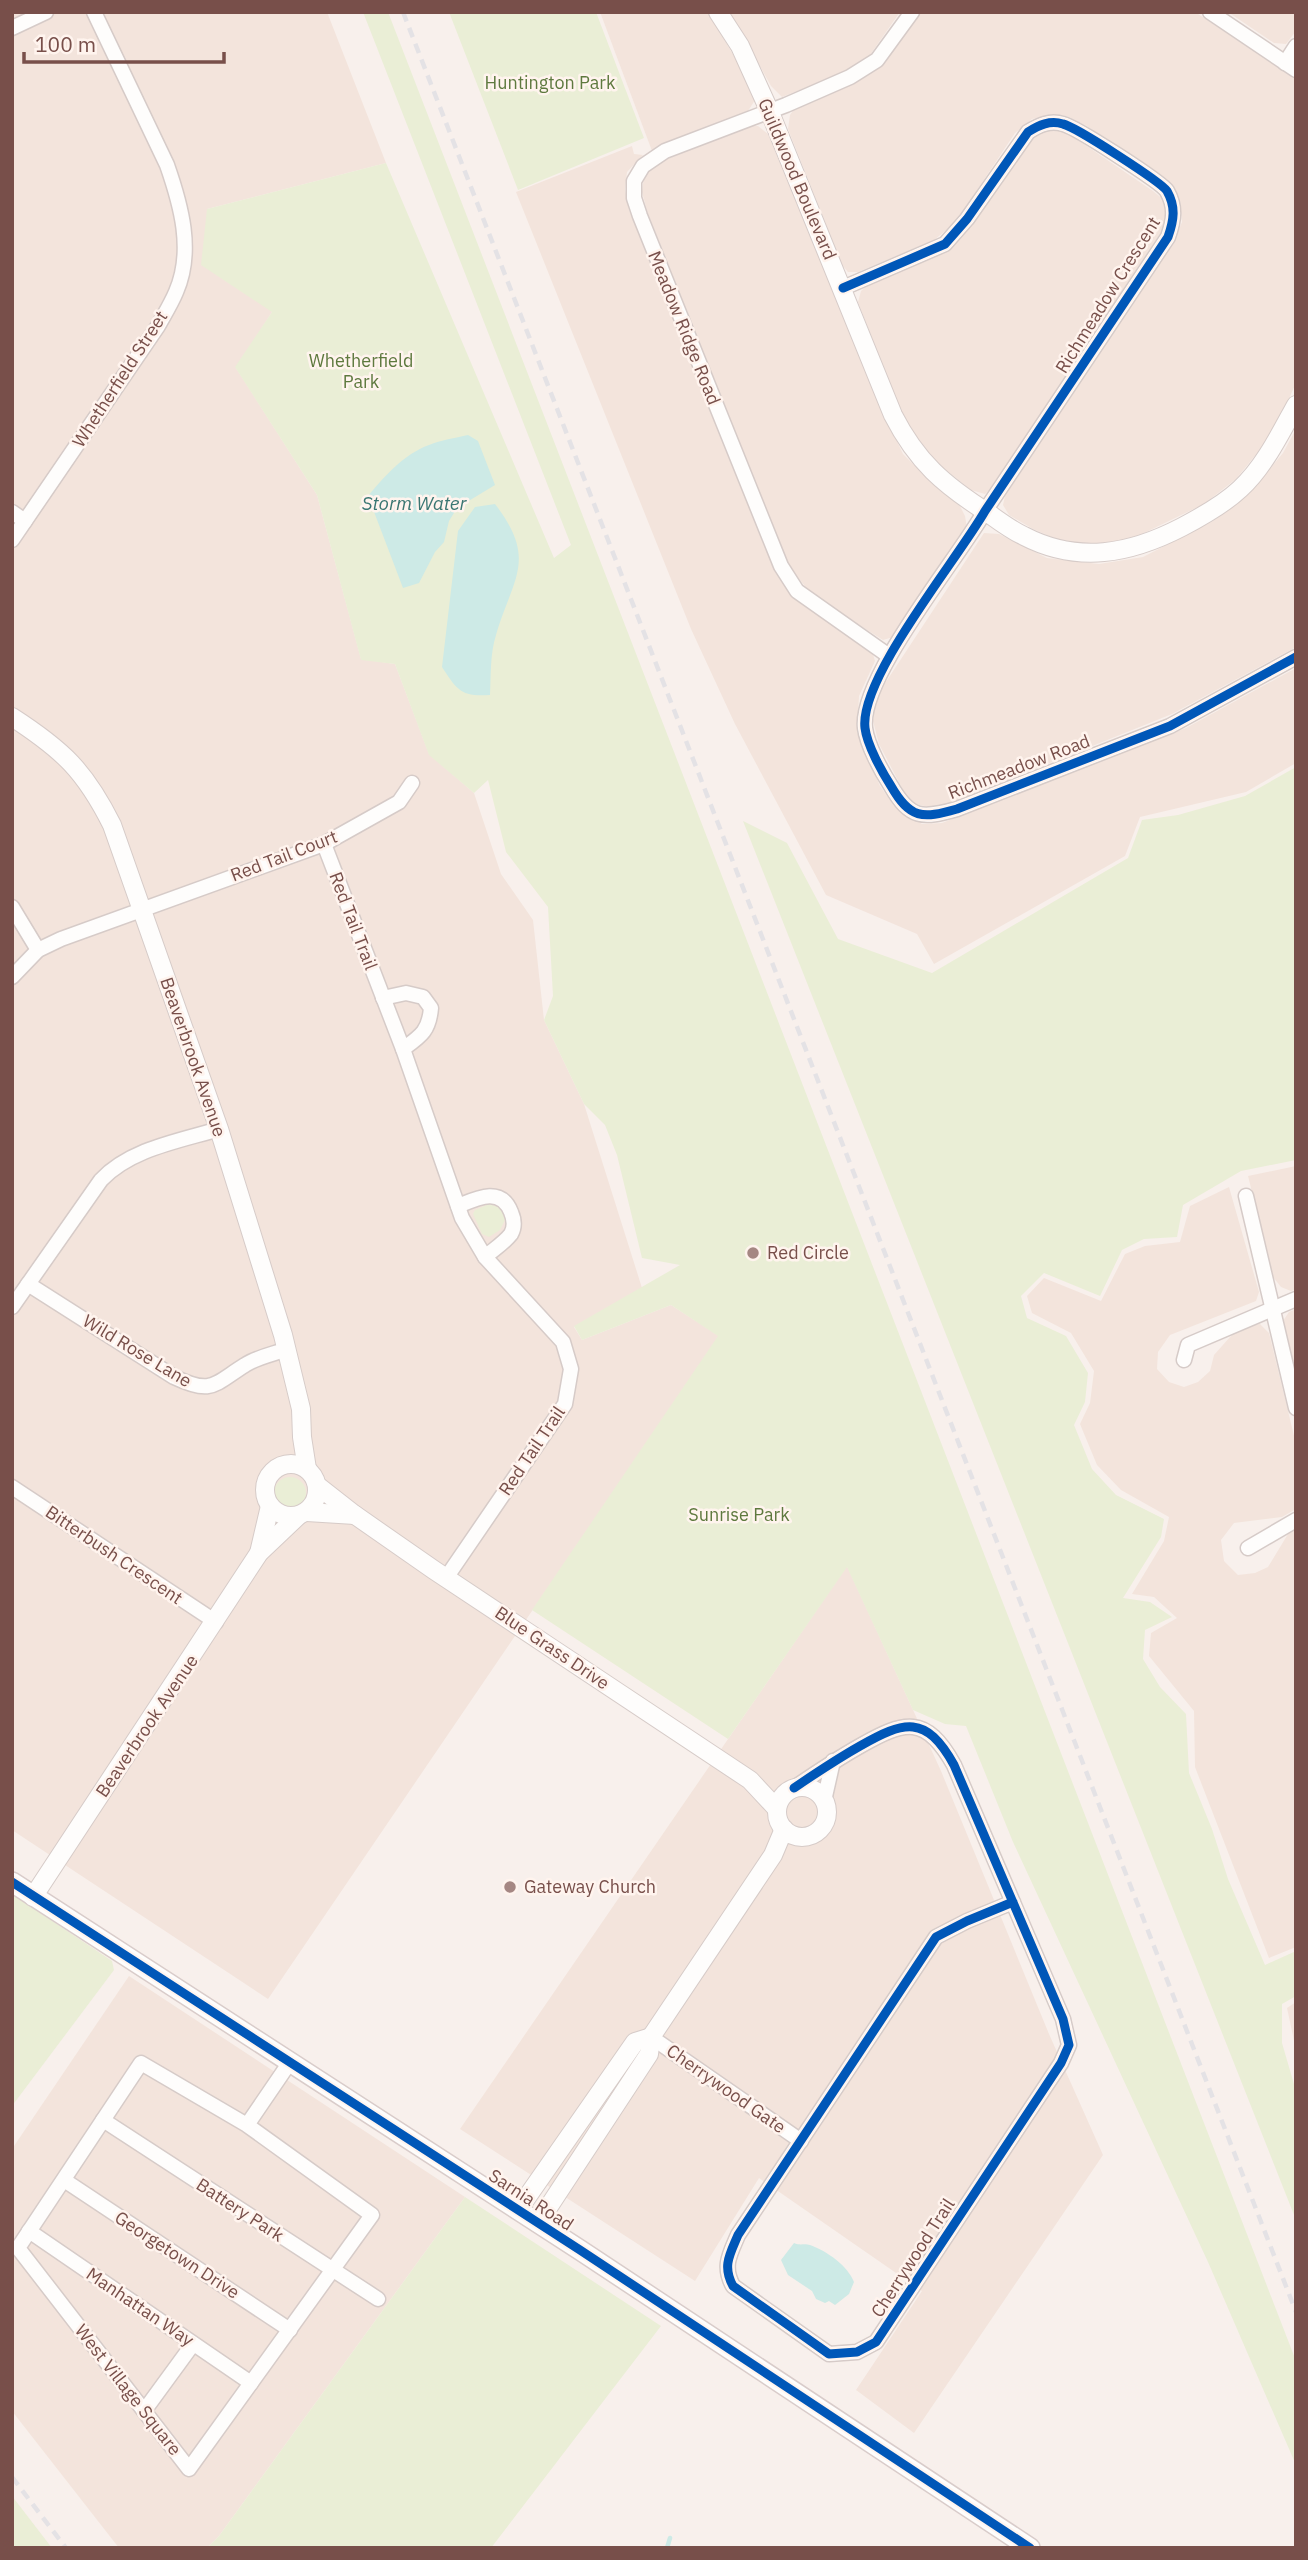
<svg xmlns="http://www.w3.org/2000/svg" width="1308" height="2560" font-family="'IBM Plex Sans',sans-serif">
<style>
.residential{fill:#f3e4dc}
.green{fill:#eaeed6}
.water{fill:#cdeae6}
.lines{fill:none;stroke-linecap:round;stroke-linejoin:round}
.stream{stroke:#cdeae6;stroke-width:4.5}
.minor-casing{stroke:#d6cbc8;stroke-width:17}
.tertiary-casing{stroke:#d6cbc8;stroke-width:20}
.secondary-casing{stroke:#d9ccca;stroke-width:22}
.minor{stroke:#fefdfc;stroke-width:14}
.tertiary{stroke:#fefdfc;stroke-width:18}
.secondary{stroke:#fefdfc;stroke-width:19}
.rail{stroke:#e4e2e5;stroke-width:4.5;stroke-dasharray:10 7;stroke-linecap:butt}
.cycleway-casing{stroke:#fff4ee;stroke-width:13}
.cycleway{stroke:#0057b8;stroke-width:9}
.poi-dot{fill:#a58783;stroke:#fff4ee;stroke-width:2.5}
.labels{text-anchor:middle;stroke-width:5;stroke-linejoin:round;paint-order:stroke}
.park-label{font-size:18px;fill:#5e793e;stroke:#fff4ee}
.street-label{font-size:18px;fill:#784f4a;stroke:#fff4ee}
.poi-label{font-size:18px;fill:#784f4a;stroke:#fff4ee;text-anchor:start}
.water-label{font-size:19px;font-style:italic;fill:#3a7672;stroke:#fff4ee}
</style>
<rect width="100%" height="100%" fill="#f8f0ec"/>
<!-- residential -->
<g class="residential">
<polygon points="12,12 327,12 386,163 207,209 272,312 236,368 317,495 361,659 395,664 429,754 474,793 501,874 533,920 544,1020 584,1104 642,1288 574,1327 582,1340 671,1305 719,1336 268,1999 12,1830"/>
<polygon points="600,12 708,12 749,82 755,100 748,111 652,151"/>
<polygon points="730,12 900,12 870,55 850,70 782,97 771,86"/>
<polygon points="920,12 1195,12 1296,79 1296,383 1282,414 1263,446 1236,479 1204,504 1140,535 1103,545 1061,541 1033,529 1009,515 1003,505 1005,496 1173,244 1182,222 1180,201 1168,182 1087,126 1067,116 1049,115 1032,119 1015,133 955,223 934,240 858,272 848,272 842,265 788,129 790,115 796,106 830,94 867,76 885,63"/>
<polygon points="1228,12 1296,12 1296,31 1286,44 1274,43"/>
<polygon points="748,126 758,126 768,134 886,418 903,454 932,483 960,506 965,516 967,528 893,637 883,640 826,604 808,590 788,565 647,211 642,192 644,177 653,165"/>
<polygon points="1048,129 1066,132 1153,191 1164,200 1168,214 1164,228 996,484 985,494 971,490 937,463 916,438 900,411 858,302 861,291 870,283 937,254 960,239 1024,147 1037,133"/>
<polygon points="632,146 634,154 643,155 627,172 625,189 629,210 773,566 787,588 807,608 872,651 875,661 859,696 857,732 880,786 894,806 922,824 942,823 1186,728 1296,668 1296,763 1246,792 1140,817 1125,856 934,964 917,934 826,895 735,724 691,629 516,192"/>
<polygon points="1296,429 1296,647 1172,714 948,804 929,807 915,804 904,792 879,744 873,721 876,697 984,533 999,534 1047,558 1099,564 1143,557 1213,521 1250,493 1283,453"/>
<polygon points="1296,1166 1296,1289 1291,1291 1281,1287 1273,1277 1248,1176"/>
<polygon points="1229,1187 1259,1292 1256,1301 1170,1335 1158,1352 1157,1369 1169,1382 1184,1387 1198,1382 1210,1371 1214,1355 1230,1337 1242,1327 1260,1324 1269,1333 1296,1444 1296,1509 1282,1517 1234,1523 1221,1540 1224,1561 1238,1575 1255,1573 1268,1567 1288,1534 1296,1529 1296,1947 1269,1958 1195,1767 1194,1711 1149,1656 1151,1633 1177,1618 1154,1597 1132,1594 1164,1541 1169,1517 1121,1490 1097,1465 1080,1424 1090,1403 1094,1371 1071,1333 1032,1313 1027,1296 1044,1278 1101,1301 1125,1254 1145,1246 1180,1242 1190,1206"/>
<polygon points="1296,1309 1296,1372 1283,1321 1289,1312"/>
<polygon points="847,1566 941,1771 1049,2034 1103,2155 914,2433 856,2390 922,2291 759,2178 695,2281 460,2129"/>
<polygon points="129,1976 465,2197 219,2536 207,2548 119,2548 12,2411 12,2149"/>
<polygon points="1296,2002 1296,2050 1287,2008"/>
</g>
<!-- green -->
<g class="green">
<polygon points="363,12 388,12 1296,2361 1296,2465 1208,2262 1013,1842 966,1726 945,1724 913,1710 847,1567 728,1739 532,1610 718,1336 671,1305 582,1340 574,1326 680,1265 642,1258 617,1155 605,1125 584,1104 544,1020 553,996 548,907 506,852 488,780 474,793 429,755 395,664 361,660 317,495 235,367 272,312 201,265 207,209 386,163 554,558 571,545"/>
<polygon points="449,12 596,12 644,138 518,190"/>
<polygon points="1296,767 1296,1160 1241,1171 1183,1205 1177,1237 1144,1239 1122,1250 1100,1296 1044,1273 1021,1296 1027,1318 1066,1336 1088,1373 1085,1402 1074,1425 1092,1469 1116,1495 1164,1519 1161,1537 1123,1598 1150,1602 1172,1617 1145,1630 1143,1659 1160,1687 1186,1714 1189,1773 1212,1829 1228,1879 1265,1965 1296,1951 1296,1996 1282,2004 1282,2043 1296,2091 1296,2220 743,821 787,843 838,939 932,973 1128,858 1142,820 1178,815 1245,796"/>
<polygon points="489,1204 501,1208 505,1220 500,1230 489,1237 482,1234 473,1214 475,1210"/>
<circle cx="290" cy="1493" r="16"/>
<polygon points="12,1894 112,1961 114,1970 12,2106"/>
<polygon points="465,2197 661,2326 491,2548 207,2548 219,2536"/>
<polygon points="12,2496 52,2548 12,2548"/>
</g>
<!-- water -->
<g class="water">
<path d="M468,435l10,6 17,44 -38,23 -8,13 -5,21 -9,10 -16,31 -16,5 -35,-92c16,-19 36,-42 61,-51 12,-5 26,-7 39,-10z"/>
<path d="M495,504c43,56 18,73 1,131 -6,19 -5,40 -6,60 -29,2 -33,-5 -48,-28l16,-136 17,-24z"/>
<path d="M794,2243c7,3 10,0 16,2 17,6 38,21 44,37l-5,12 -14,11 -6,-4 -4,2 -9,-4 -4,-8 -24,-16 -7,-15z"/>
</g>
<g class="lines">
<!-- stream -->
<polyline class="stream" points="667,2548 670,2538"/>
<defs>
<g id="minor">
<polyline points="1210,12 1296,70"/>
<polyline points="12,28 46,12"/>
<polyline points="1285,63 1296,46"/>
<path d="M843,288l102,-44 22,-25 61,-87c11,-7 22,-12 35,-8 13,3 98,58 104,67 9,16 7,29 1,46l-183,274c-28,49 -126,167 -120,217 2,17 17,44 26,58 19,33 31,33 66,23l213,-83 126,-69"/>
<polyline points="12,512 25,521"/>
<path d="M12,540l146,-214c6,-11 13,-22 18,-34 18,-41 5,-87 -9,-127l-73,-153"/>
<polyline points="889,656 797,591 781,566 640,216 634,198 634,181 643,166 665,151 786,105 850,77 877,60 912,12"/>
<polyline points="324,844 403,1049 462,1218 485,1257 563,1342 571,1369 565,1404 446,1578"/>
<polyline points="12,907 38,950"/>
<polyline points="12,977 38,950 61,939 324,844 399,802 412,783"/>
<path d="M383,998l23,-5 17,4 8,11c-2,23 -10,28 -28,41"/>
<polyline points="1246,1196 1296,1408"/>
<path d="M458,1206c19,-8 43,-20 53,6 3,7 4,15 0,22 -7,9 -18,16 -26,23"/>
<path d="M28,1284l146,93c38,18 39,8 71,-12 12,-8 29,-11 42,-16"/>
<path d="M12,1307l89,-127c29,-31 78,-39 118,-51"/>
<polyline points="1184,1360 1188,1345 1296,1299"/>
<polyline points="12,1487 216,1622"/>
<polyline points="1248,1548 1296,1520"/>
<path d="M794,1788c22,-15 43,-29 66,-42 44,-25 66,-32 94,19l109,254 6,26 -8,18 -185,279 -19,10 -28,2 -96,-68c-11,-20 -3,-32 5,-51l198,-298 31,-16 46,-19"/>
<polyline points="824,1801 833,1761"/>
<polyline points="651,2037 801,2141"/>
<polyline points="103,2120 378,2299"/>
<polyline points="247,2125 141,2063 18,2248 189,2469 372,2215 247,2125 290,2062"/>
<polyline points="64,2180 290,2330"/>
<polyline points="29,2231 251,2383"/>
<polyline points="144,2411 193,2344"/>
</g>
<g id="tertiary">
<path d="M718,12l22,34 29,64 124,305c24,47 51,70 95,98 11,8 23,17 36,23 54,28 106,18 158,-9 19,-10 41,-22 58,-38 24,-22 40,-55 56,-84"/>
<path d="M12,717c51,33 73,54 100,108l107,304 64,206 18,74 1,28 5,32"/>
<circle cx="291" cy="1490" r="26"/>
<polyline points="318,1486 355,1515 434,1570 750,1780 777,1809"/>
<polyline points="307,1512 355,1515"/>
<polyline points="259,1553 270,1506"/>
<circle cx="802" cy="1812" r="25"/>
<polyline points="33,1897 259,1553 298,1516"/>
<polyline points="518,2210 635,2042 651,2037"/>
<polyline points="538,2223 649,2054 651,2037 773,1855 784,1829"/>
</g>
<polyline id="secondary" points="12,1882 580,2250 1030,2548"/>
</defs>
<!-- minor casing -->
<use href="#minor" class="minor-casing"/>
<!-- tertiary casing -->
<use href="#tertiary" class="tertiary-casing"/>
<!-- secondary casing -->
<use href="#secondary" class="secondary-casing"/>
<!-- minor -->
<use href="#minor" class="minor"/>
<!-- tertiary -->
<use href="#tertiary" class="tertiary"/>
<!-- secondary -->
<use href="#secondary" class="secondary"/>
<!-- rail -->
<g class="rail">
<polyline points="403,12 1296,2312"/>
<polyline points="12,2477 66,2548"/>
</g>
<defs>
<g id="cycleway">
<path d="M843,288l102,-44 22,-25 61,-87c11,-7 22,-12 35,-8 13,3 98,58 104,67 9,16 7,29 1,46l-183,274c-28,49 -126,167 -120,217 2,17 17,44 26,58 19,33 31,33 66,23l213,-83 126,-69"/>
<path d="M794,1788c22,-15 43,-29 66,-42 44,-25 66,-32 94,19l109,254 6,26 -8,18 -185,279 -19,10 -28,2 -96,-68c-11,-20 -3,-32 5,-51l198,-298 31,-16 46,-19"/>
<polyline points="12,1882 580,2250 1030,2548"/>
</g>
</defs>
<!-- cycleway casing -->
<use href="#cycleway" class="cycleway-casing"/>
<!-- cycleway -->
<use href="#cycleway" class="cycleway"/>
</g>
<!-- markers -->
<g class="poi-dot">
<circle cx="753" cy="1253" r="7"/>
<circle cx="510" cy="1887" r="7"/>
</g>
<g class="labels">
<!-- park labels -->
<g class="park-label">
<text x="550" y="89">Huntington Park</text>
<text x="361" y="367">Whetherfield<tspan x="361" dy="21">Park</tspan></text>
<text x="739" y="1521">Sunrise Park</text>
</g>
<!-- street labels -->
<g class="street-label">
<text transform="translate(797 179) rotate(67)" y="6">Guildwood Boulevard</text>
<text transform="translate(1108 295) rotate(-58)" y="6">Richmeadow Crescent</text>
<text transform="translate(684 328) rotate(68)" y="6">Meadow Ridge Road</text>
<text transform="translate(120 379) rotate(-57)" y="6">Whetherfield Street</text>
<text transform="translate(1019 767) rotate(-21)" y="6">Richmeadow Road</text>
<text transform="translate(284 856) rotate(-21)" y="6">Red Tail Court</text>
<text transform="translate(353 921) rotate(69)" y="6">Red Tail Trail</text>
<text transform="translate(193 1057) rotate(71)" y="6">Beaverbrook Avenue</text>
<text transform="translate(137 1351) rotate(31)" y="6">Wild Rose Lane</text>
<text transform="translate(532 1451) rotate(-56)" y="6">Red Tail Trail</text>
<text transform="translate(114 1555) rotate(34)" y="6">Bitterbush Crescent</text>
<text transform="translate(552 1648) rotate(34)" y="6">Blue Grass Drive</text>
<text transform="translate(147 1726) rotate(-56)" y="6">Beaverbrook Avenue</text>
<text transform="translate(726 2089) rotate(35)" y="6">Cherrywood Gate</text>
<text transform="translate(531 2200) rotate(33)" y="6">Sarnia Road</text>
<text transform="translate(240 2210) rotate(33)" y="6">Battery Park</text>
<text transform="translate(177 2255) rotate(33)" y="6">Georgetown Drive</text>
<text transform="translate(913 2258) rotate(-57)" y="6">Cherrywood Trail</text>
<text transform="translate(140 2307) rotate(34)" y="6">Manhattan Way</text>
<text transform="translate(128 2390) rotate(52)" y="6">West Village Square</text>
</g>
<!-- poi labels -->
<g class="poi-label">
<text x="767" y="1259">Red Circle</text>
<text x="524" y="1893">Gateway Church</text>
</g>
<!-- water labels -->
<g class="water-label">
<text x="414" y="510">Storm Water</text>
</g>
</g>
<!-- border -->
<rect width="1308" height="2560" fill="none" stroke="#784f4a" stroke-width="28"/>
<!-- scale -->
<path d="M24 52v10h200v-10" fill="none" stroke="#784f4a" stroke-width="3.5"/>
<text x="35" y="52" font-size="21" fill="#784f4a" stroke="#fff4ee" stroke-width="5" paint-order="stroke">100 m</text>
</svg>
